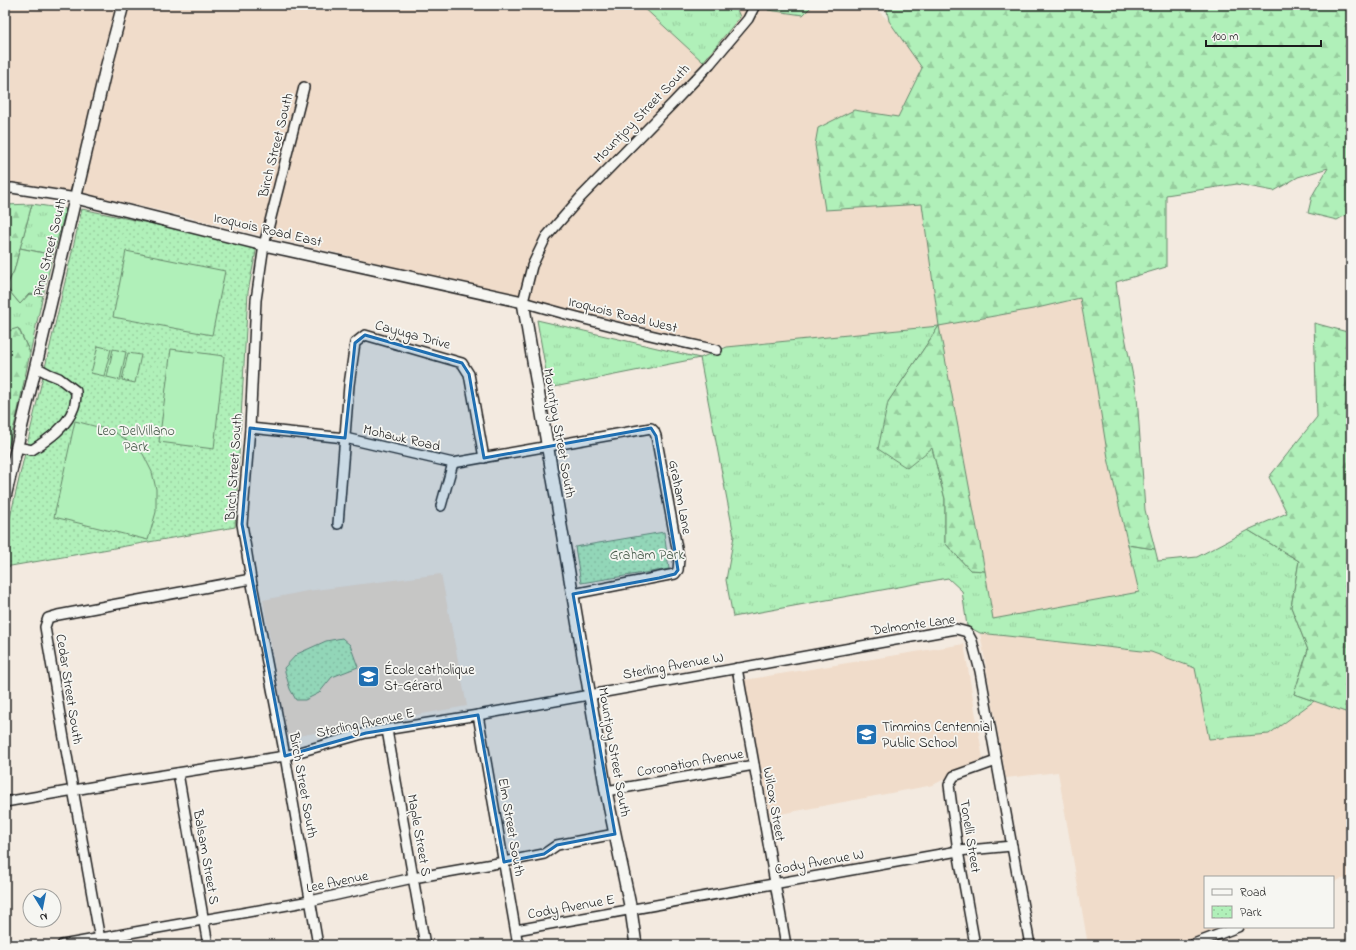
<svg xmlns="http://www.w3.org/2000/svg" width="1356" height="950" font-family="'Indie Flower',sans-serif">
<style>
.built{fill:#f0dcca}
.grass{fill:url(#grass-tufts);stroke:#66866a}
.forest{fill:url(#forest-firs);stroke:#66866a}
.park{fill:url(#park-dots);stroke:#66866a}
.pitch{fill:#b0f0b9;stroke:#66866a}
.lines{fill:none;stroke-linecap:round;stroke-linejoin:round}
.minor-casing{stroke:#1c1c1c;stroke-width:12}
.tertiary-casing{stroke:#1c1c1c;stroke-width:14}
.minor{stroke:#f6f6f2;stroke-width:9}
.tertiary{stroke:#f6f6f2;stroke-width:11}
.marked{fill:#1f6fb2;fill-opacity:0.2;stroke:#1f6fb2;stroke-width:3;stroke-linejoin:round}
.labels{text-anchor:middle;stroke-width:3.5;stroke-linejoin:round;paint-order:stroke}
.street-label{font-size:14px;fill:#1c1c1c;stroke:#f6f6f2}
.park-label{font-size:14px;fill:#485c4b;stroke:#f6f6f2}
.poi-label{font-size:14px;fill:#1c1c1c;stroke:#f6f6f2;text-anchor:start}
</style>
<defs>
<pattern id="grass-tufts" width="24" height="20" patternUnits="userSpaceOnUse"><rect width="24" height="20" fill="#b0f0b9"/><path d="M3 7l-1-3M5 7V3M7 7l1-3M15 17l-1-3M17 17v-4M19 17l1-3" fill="none" stroke="#97cd9e"/></pattern>
<pattern id="forest-firs" width="22" height="20" patternUnits="userSpaceOnUse"><rect width="22" height="20" fill="#b0f0b9"/><path d="M5 1l3.5 6h-7zM16 11l3.5 6h-7z" fill="#97cd9e"/></pattern>
<pattern id="park-dots" width="8" height="8" patternUnits="userSpaceOnUse"><rect width="8" height="8" fill="#b0f0b9"/><path d="M2 2h.1M6 6h.1" fill="none" stroke="#97cd9e" stroke-width="1.8" stroke-linecap="round"/></pattern>
</defs>
<rect width="100%" height="100%" fill="#f3eae0"/>
<filter id="ink" filterUnits="userSpaceOnUse"><feTurbulence type="fractalNoise" baseFrequency=".025" numOctaves="2"/><feDisplacementMap in="SourceGraphic" scale="8" xChannelSelector="R" yChannelSelector="G"/><feConvolveMatrix kernelMatrix="1 2 1 2 8 2 1 2 1" color-interpolation-filters="sRGB"/></filter>
<g filter="url(#ink)">
<!-- built -->
<g class="built">
<polygon points="5,5 641,5 703,61 740,17 735,5 769,5 768,10 803,15 813,5 872,5 889,21 922,68 898,117 854,110 922,203 939,326 1033,309 1080,298 1123,524 1139,592 993,619 939,326 727,347 179,215 90,195 5,187"/>
<polygon points="441,574 467,706 287,738 263,600 307,591"/>
<polygon points="980,633 1151,652 1195,668 1269,734 1314,701 1351,714 1351,877 1338,880 1333,883 1333,877 1205,877 1205,927 1251,927 1205,945 1088,945 1058,772 1006,778"/>
<polygon points="964,644 983,759 933,785 770,816 744,680"/>
</g>
<!-- grass -->
<g class="grass">
<polygon points="641,5 735,5 740,17 703,62"/>
<polygon points="769,5 813,5 803,15 768,10"/>
<polygon points="32,204 66,209 53,255 20,248"/>
<polygon points="6,287 20,304 29,294 43,295 30,353 19,329 5,332 5,289"/>
<polygon points="537,320 700,358 727,347 939,326 888,402 932,448 945,499 945,543 970,570 985,571 993,619 1139,592 1128,545 1155,549 1158,561 1197,557 1248,530 1299,561 1291,607 1308,650 1294,694 1314,701 1269,734 1209,739 1195,668 1151,652 980,633 967,626 962,591 948,578 733,617 726,580 734,536 700,358 549,388"/>
</g>
<!-- forest -->
<g class="forest">
<polygon points="886,5 1351,5 1351,212 1337,220 1308,213 1312,196 1328,168 1298,177 1274,191 1237,184 1166,195 1166,267 1116,282 1119,307 1137,396 1145,510 1155,549 1128,545 1108,458 1095,377 1080,298 1033,309 939,326 985,571 970,570 945,543 945,499 932,448 907,468 878,449 888,402 939,326 922,204 825,210 815,145 818,128 854,110 898,117 922,68 889,21"/>
<polygon points="32,204 14,271 5,289 5,205"/>
<polygon points="1314,323 1351,333 1351,714 1294,694 1308,650 1291,607 1299,561 1248,530 1287,513 1269,477 1317,417"/>
<polygon points="18,328 30,353 17,415 8,448 5,444 5,332"/>
</g>
<!-- park -->
<g class="park">
<polygon points="82,209 257,246 248,292 235,527 5,567 5,539"/>
<polygon points="664,532 669,569 581,583 575,547"/>
<polygon points="342,638 350,645 358,667 332,677 319,693 305,700 296,700 290,689 284,668 297,654 326,641"/>
</g>
<!-- pitch -->
<g class="pitch">
<polygon points="20,248 53,255 43,295 29,294 20,304 6,287 14,271"/>
<polygon points="126,251 225,271 212,335 113,317"/>
<polygon points="98,346 111,349 104,376 91,373"/>
<polygon points="113,349 126,352 120,380 107,377"/>
<polygon points="171,349 224,356 214,449 159,442"/>
<polygon points="128,353 141,355 135,383 122,380"/>
<polygon points="75,421 113,431 126,440 143,454 152,472 156,489 156,512 148,540 54,517"/>
</g>
<g class="lines">
<defs>
<g id="minor">
<polyline points="304,87 264,245 256,300 250,428 242,524 251,579 285,756 318,945"/>
<polyline points="5,189 12,188 76,198"/>
<path d="M717,350c-65,-14 -130,-29 -194,-48l9,-36 14,-29 35,-40 91,-93 38,-40 38,-45 7,-14"/>
<polyline points="250,428 345,438 453,463 651,428 654,431 656,436 679,559 678,570 675,574 573,594"/>
<path d="M17,447l15,3c17,-11 35,-23 42,-43 2,-5 2,-11 2,-16l-17,-13 -10,-4 -13,-7"/>
<polyline points="441,506 453,463"/>
<polyline points="338,524 349,385 355,343 365,335 462,363 469,374 484,458"/>
<polyline points="737,668 786,945"/>
<polyline points="478,715 518,945"/>
<polyline points="387,730 425,945"/>
<polyline points="178,773 208,945"/>
<polyline points="606,791 754,765"/>
<polyline points="5,802 126,781 285,756 366,733 478,715 956,629 967,632 972,641 980,671 1030,945"/>
<polyline points="516,930 958,851 1012,846"/>
<polyline points="62,945 310,901 413,878 504,862 544,854 557,845 615,834"/>
<polyline points="101,945 66,750 45,627 48,618 58,615 251,579"/>
<polyline points="975,945 958,851 949,785 954,776 996,761"/>
<polyline points="1191,945 1238,927"/>
</g>
<g id="tertiary">
<polyline points="76,198 264,245 523,302 606,791 631,910 636,945"/>
<polyline points="5,497 105,72 123,5"/>
</g>
</defs>
<!-- minor casing -->
<use href="#minor" class="minor-casing"/>
<!-- tertiary casing -->
<use href="#tertiary" class="tertiary-casing"/>
<!-- minor -->
<use href="#minor" class="minor"/>
<!-- tertiary -->
<use href="#tertiary" class="tertiary"/>
</g>
</g>
<!-- marked area -->
<path class="marked" d="M365,335l97,28 7,11 15,84 167,-30 5,8 22,134 -3,4 -16,4 -86,16 42,240 -58,11 -13,9 -40,8 -26,-147 -112,18 -81,23 -43,-232 8,-96 95,10 10,-95z"/>
<!-- icons -->
<defs>
<symbol id="school-square" viewBox="-11 -11 22 22"><rect x="-9" y="-9" width="18" height="18" rx="4" fill="#1f6fb2" stroke="#f6f6f2"/><path d="M0-5L7-2L0 1L-7-2ZM-4 1L0 2.5L4 1V4Q0 6-4 4Z" fill="#fff"/></symbol>
</defs>
<g fill-rule="evenodd">
<use href="#school-square" x="356" y="664" width="25" height="25"/>
<use href="#school-square" x="854" y="722" width="25" height="25"/>
</g>
<g class="labels">
<!-- street labels -->
<g class="street-label">
<text transform="translate(641 113) rotate(-46)" y="5">Mountjoy Street South</text>
<text transform="translate(275 145) rotate(-76)" y="5">Birch Street South</text>
<text transform="translate(268 229) rotate(13)" y="5">Iroquois Road East</text>
<text transform="translate(49 247) rotate(-76)" y="5">Pine Street South</text>
<text transform="translate(623 314) rotate(14)" y="5">Iroquois Road West</text>
<text transform="translate(413 334) rotate(15)" y="5">Cayuga Drive</text>
<text transform="translate(560 433) rotate(80)" y="5">Mountjoy Street South</text>
<text transform="translate(402 437) rotate(13)" y="5">Mohawk Road</text>
<text transform="translate(233 467) rotate(-86)" y="5">Birch Street South</text>
<text transform="translate(681 497) rotate(79)" y="5">Graham Lane</text>
<text transform="translate(913 624) rotate(-8)" y="5">Delmonte Lane</text>
<text transform="translate(673 665) rotate(-10)" y="5">Sterling Avenue W</text>
<text transform="translate(70 689) rotate(81)" y="5">Cedar Street South</text>
<text transform="translate(365 722) rotate(-12)" y="5">Sterling Avenue E</text>
<text transform="translate(615 752) rotate(80)" y="5">Mountjoy Street South</text>
<text transform="translate(690 762) rotate(-10)" y="5">Coronation Avenue</text>
<text transform="translate(304 785) rotate(80)" y="5">Birch Street South</text>
<text transform="translate(775 804) rotate(80)" y="5">Wilcox Street</text>
<text transform="translate(512 827) rotate(80)" y="5">Elm Street South</text>
<text transform="translate(420 835) rotate(80)" y="5">Maple Street S</text>
<text transform="translate(971 836) rotate(81)" y="5">Tonelli Street</text>
<text transform="translate(207 857) rotate(80)" y="5">Balsam Street S</text>
<text transform="translate(819 861) rotate(-10)" y="5">Cody Avenue W</text>
<text transform="translate(337 881) rotate(-12)" y="5">Lee Avenue</text>
<text transform="translate(571 906) rotate(-10)" y="5">Cody Avenue E</text>
</g>
<!-- park labels -->
<g class="park-label">
<text x="136" y="435">Leo DelVillano<tspan x="136" dy="16">Park</tspan></text>
<text x="647" y="559">Graham Park</text>
</g>
<!-- poi labels -->
<g class="poi-label">
<text x="384" y="674">École catholique<tspan x="384" dy="16">St-Gérard</tspan></text>
<text x="882" y="731">Timmins Centennial<tspan x="882" dy="16">Public School</tspan></text>
</g>
</g>
<!-- margin -->
<rect width="1356" height="950" fill="none" stroke="#f6f6f2" stroke-width="20"/>
<rect x="10" y="10" width="1336" height="930" fill="none" stroke="#1c1c1c" stroke-width="1.5" filter="url(#ink)"/>
<!-- legend -->
<rect x="1204" y="876" width="130" height="52" fill="#f6f6f2" stroke="#9f9f9c"/>
<rect x="1212" y="889" width="20" height="6" fill="#f6f6f2" stroke="#9f9f9c"/>
<text x="1240" y="896" font-size="12" fill="#1c1c1c">Road</text>
<rect x="1212" y="906" width="20" height="12" fill="url(#park-dots)" stroke="#9f9f9c"/>
<text x="1240" y="916" font-size="12" fill="#1c1c1c">Park</text>
<!-- north arrow -->
<g transform="translate(42 908) rotate(170)"><circle r="19" fill="#f6f6f2" stroke="#9f9f9c"/>
<path d="M0-3L7 15L0 10L-7 15Z" fill="#1f6fb2"/>
<text y="-6" font-size="11" font-weight="bold" text-anchor="middle" fill="#1c1c1c">N</text>
</g>
<!-- scale -->
<path d="M1206 40v6h115v-6" fill="none" stroke="#1c1c1c" stroke-width="2"/>
<text x="1212" y="40" font-size="12" fill="#1c1c1c" stroke="#f6f6f2" stroke-width="3" paint-order="stroke">100 m</text>
</svg>
